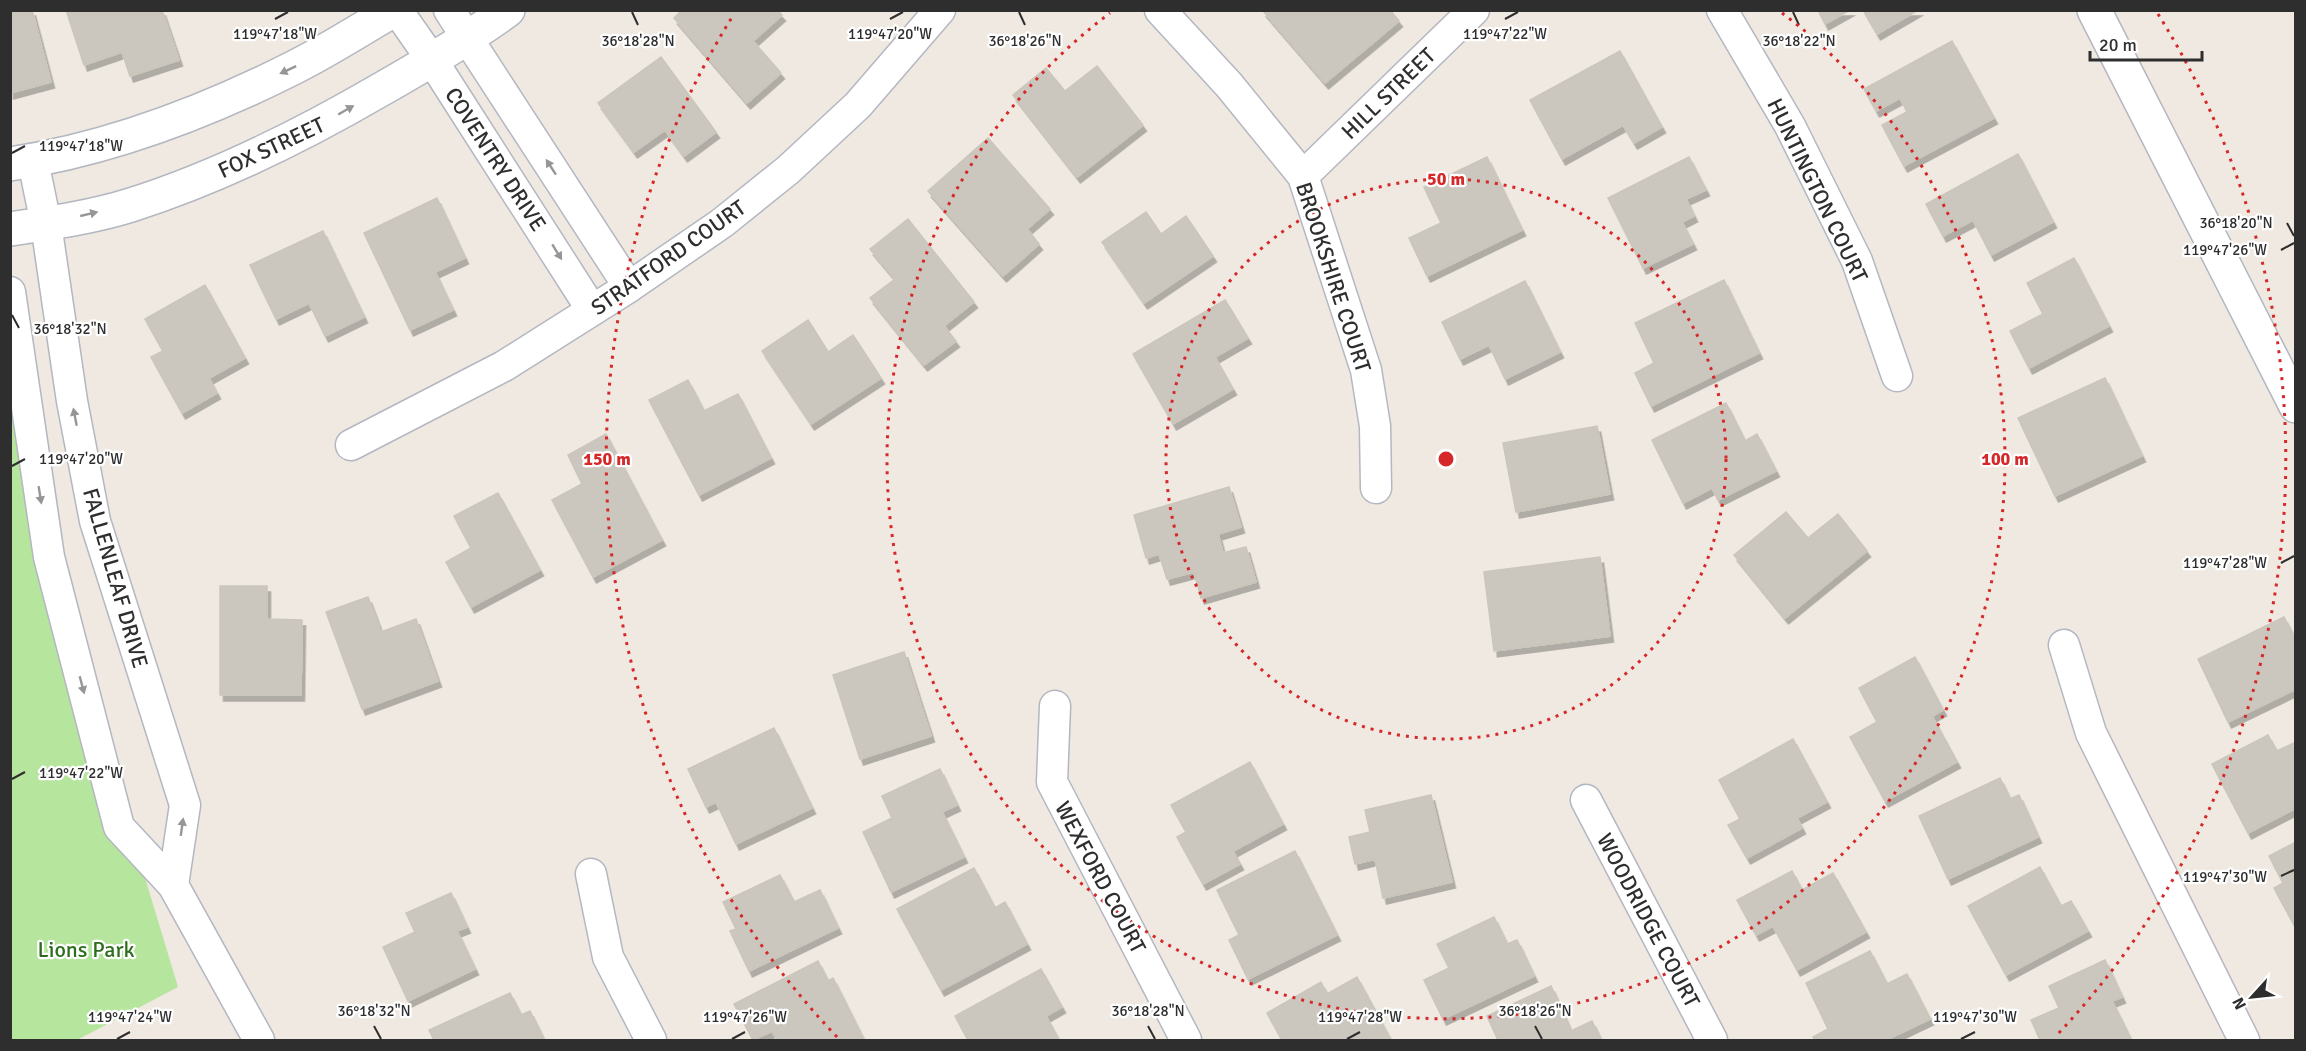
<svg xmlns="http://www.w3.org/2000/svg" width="2306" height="1051" font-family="Signika,sans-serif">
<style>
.green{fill:#b6e59e}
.building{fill:#cbc7bf;stroke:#cbc5ba;stroke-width:1.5;filter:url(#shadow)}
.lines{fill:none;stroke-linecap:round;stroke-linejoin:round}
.street-casing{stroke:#b4b7c1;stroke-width:33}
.secondary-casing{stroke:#b4b7c1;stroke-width:36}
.street{stroke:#fff;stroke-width:30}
.secondary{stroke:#fff;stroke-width:33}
.oneway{fill:#969696}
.ticks{fill:none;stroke:#2e2e2e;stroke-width:2}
.ring{fill:none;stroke:#d62828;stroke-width:3;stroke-dasharray:3 6}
.labels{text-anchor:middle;stroke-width:4.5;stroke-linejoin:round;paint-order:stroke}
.street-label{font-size:22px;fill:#2e2e2e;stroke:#fff}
.park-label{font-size:22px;fill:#2c6e1b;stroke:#fff}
.ticks-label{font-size:15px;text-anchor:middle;fill:#2e2e2e;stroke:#fff;stroke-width:4.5;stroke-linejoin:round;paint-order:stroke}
.centre{fill:#d62828;stroke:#fff;stroke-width:3}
.ring-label{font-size:18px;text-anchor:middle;font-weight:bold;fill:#d62828;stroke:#fff;stroke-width:4.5;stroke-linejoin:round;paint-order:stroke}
</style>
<defs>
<filter id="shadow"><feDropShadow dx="3.5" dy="6" stdDeviation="0" flood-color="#0004"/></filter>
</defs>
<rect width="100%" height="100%" fill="#efe9e1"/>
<!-- green -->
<polygon class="green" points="10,337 37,520 178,987 77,1040 11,1040"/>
<!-- building -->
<g class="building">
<polygon points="10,10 32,10 51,82 10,93"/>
<polygon points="66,10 162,10 179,60 130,76 122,52 84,65"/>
<polygon points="682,10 777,10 782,15 753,41 781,73 747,103 674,18"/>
<polygon points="1390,10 1399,21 1325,83 1263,11"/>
<polygon points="1818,10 1850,10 1825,24"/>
<polygon points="1863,10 1918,10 1877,34"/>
<polygon points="1952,41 1994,118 1904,166 1882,125 1907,112 1900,98 1876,111 1864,89"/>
<polygon points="1620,51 1662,127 1634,143 1623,125 1562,159 1530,100"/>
<polygon points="661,57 716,132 684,156 665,130 634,152 598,103"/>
<polygon points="1097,66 1143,125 1077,177 1013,95 1046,68 1065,91"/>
<polygon points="988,138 1050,209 1027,229 1039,244 1003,276 928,191"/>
<polygon points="2018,154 2053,222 1991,255 1973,220 1943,236 1926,204"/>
<polygon points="1487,157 1522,230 1427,276 1409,238 1441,223 1424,187"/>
<polygon points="1689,157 1706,190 1686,199 1694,216 1682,222 1693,244 1643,268 1608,198"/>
<polygon points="437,198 465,258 435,272 453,310 410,330 364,233"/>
<polygon points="1146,212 1161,234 1186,216 1213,256 1144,303 1102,242"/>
<polygon points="908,219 974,302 944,326 956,341 924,365 870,298 895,279 870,249"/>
<polygon points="323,231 364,317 325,336 309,303 276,319 250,265"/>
<polygon points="2074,258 2109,326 2029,368 2010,331 2043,314 2027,283"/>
<polygon points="1724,280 1759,353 1651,406 1635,373 1654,363 1635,323"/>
<polygon points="1525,281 1560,352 1505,379 1489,345 1460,359 1442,322"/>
<polygon points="205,285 245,358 209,378 217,393 182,413 151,357 163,351 145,319"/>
<polygon points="1225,300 1248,338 1215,357 1233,389 1173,424 1133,354"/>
<polygon points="808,320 828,352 853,335 881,378 811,424 762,351"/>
<polygon points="2105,378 2142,456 2055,496 2018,418"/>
<polygon points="688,380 704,411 738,394 771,458 699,495 649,400"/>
<polygon points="1726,403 1745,441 1757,434 1776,471 1718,500 1712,488 1683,503 1652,440"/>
<polygon points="1597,426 1610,494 1516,512 1503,443"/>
<polygon points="606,434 662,540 593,577 552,500 582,484 568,455"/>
<polygon points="1229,487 1241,527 1218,534 1223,553 1246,547 1256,582 1201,598 1194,572 1167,579 1159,554 1146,558 1134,515"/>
<polygon points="498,493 540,570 471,607 446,562 471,548 454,516"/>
<polygon points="1786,512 1808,538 1838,514 1867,551 1785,618 1734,555"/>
<polygon points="1600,557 1610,636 1494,651 1484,572"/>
<polygon points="220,586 267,586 267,619 302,620 301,695 220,695"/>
<polygon points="368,597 381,632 416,619 438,681 362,709 326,612"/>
<polygon points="2284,617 2296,640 2296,689 2228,722 2198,659"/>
<polygon points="904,652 931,736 860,759 833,675"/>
<polygon points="1915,657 1943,710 1932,716 1957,762 1885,801 1850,737 1877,722 1859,688"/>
<polygon points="774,728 812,808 736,844 716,802 706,807 688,769"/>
<polygon points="2268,735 2277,751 2296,742 2296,808 2248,833 2212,764"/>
<polygon points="1793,739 1827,802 1797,818 1802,828 1747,858 1728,825 1740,819 1719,780"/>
<polygon points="1250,762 1283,824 1233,851 1240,864 1203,884 1177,837 1186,832 1171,805"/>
<polygon points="940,769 957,805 942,812 964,857 891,892 863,832 892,818 882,796"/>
<polygon points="2000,778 2010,799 2019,795 2038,837 1948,879 1919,816"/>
<polygon points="1431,795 1452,882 1383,898 1375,859 1355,864 1349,837 1370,832 1365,810"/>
<polygon points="2296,842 2296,922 2293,923 2274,888 2283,883 2269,856"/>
<polygon points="1295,851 1337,935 1248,979 1229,940 1239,935 1217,890"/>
<polygon points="2040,867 2061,906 2071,901 2088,931 2006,975 1968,906"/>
<polygon points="974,868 995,908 1005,902 1027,944 941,990 897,909"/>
<polygon points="1792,871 1802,890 1833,873 1866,932 1797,970 1773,926 1756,935 1737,900"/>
<polygon points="780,875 794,902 820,890 838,928 749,971 730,931 736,929 723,902"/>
<polygon points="451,893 467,927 457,931 475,969 408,1001 383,947 415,932 406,913"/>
<polygon points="1494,917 1507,944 1517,940 1534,976 1443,1019 1424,980 1449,968 1437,944"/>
<polygon points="1870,951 1887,984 1907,974 1930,1019 1886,1040 1815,1040 1813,1037 1828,1029 1806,983"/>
<polygon points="2105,960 2122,997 2112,1001 2131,1040 2040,1040 2031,1020 2059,1008 2049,986"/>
<polygon points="818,961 828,981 833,978 864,1040 777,1040 772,1031 753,1040 734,1004"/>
<polygon points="1041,969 1062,1007 1046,1016 1059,1040 968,1040 955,1016"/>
<polygon points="1357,977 1391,1040 1282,1040 1267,1013 1321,982 1327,994"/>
<polygon points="1551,986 1571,1031 1592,1021 1601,1040 1498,1040 1487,1016"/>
<polygon points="510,993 521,1015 530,1011 544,1040 434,1040 429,1030"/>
</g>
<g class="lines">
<defs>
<g id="street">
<polyline points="397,10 432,60 592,310"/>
<polyline points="449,10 629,287"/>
<polyline points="1160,10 1229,85 1303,176 1366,370 1375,426 1376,488"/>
<polyline points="1722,10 1790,126 1857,261 1897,376"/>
<polyline points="33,161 46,224 72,401 95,521 185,805 173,885"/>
<polyline points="1303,176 1474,10"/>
<polyline points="10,292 49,557 119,827 173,885 259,1040"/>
<polyline points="351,445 504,366 629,287 722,223 788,170 858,105 940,10"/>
<polyline points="2064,645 2091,733 2244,1040"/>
<polyline points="1055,706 1052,782 1186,1040"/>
<polyline points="1586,800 1712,1040"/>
<polyline points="591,874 608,957 651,1040"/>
</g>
<g id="secondary">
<polyline points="2094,10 2296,406"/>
<path d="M10,164c100,-15 196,-52 285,-97 34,-17 66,-38 99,-57"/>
<path d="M10,229c41,-6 83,-12 121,-24 88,-28 170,-69 249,-115 44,-25 87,-50 128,-80"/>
</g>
</defs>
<!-- street casing -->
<use href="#street" class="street-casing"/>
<!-- secondary casing -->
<use href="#secondary" class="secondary-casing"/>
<!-- street -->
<use href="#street" class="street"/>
<!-- secondary -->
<use href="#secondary" class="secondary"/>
</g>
<!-- one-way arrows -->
<defs><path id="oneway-solid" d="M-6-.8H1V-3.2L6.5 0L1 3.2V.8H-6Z" transform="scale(1.5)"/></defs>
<g class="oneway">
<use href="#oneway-solid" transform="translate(288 70) rotate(155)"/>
<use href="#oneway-solid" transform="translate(346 110) rotate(-30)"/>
<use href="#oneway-solid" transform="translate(551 167) rotate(-123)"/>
<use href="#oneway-solid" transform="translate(89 214) rotate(-13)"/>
<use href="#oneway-solid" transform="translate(557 252) rotate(58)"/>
<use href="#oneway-solid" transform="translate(75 417) rotate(-101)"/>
<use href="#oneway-solid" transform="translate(40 495) rotate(81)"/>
<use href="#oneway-solid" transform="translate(82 685) rotate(75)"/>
<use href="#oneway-solid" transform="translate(182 827) rotate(-82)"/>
</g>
<!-- ticks -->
<path class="ticks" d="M632,12l6,13M1019,12l6,13M1793,12l6,13M275,19l13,-7M890,19l13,-7M1505,19l13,-7M12,153l13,-7M2287,223l7,13M2281,250l13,-7M12,315l7,13M12,466l13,-7M2281,563l13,-7M12,779l13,-7M2281,876l13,-6M374,1026l7,13M1148,1026l7,13M1535,1026l7,13M117,1039l13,-7M732,1039l13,-7M1347,1039l13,-7M1961,1039l14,-7"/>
<!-- distance rings -->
<g class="ring">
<circle cx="1446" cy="459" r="280"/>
<path d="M1782 13A559 559 0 1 1 1110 13"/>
<path d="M837 1037A839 839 0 0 1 734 14M2158 14A839 839 0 0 1 2055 1037"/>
</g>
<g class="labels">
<!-- street labels -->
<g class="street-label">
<text transform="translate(1388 93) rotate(-44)" y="8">HILL STREET</text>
<text transform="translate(271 147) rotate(-25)" y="8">FOX STREET</text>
<text transform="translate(496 159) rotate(57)" y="8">COVENTRY DRIVE</text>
<text transform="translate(1818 190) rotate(64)" y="8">HUNTINGTON COURT</text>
<text transform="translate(668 257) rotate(-35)" y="8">STRATFORD COURT</text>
<text transform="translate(1334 277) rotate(72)" y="8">BROOKSHIRE COURT</text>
<text transform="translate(116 578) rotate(74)" y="8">FALLENLEAF DRIVE</text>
<text transform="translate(1101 877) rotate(62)" y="8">WEXFORD COURT</text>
<text transform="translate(1649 920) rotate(62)" y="8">WOODRIDGE COURT</text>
</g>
<!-- park labels -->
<g class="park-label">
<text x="86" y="957">Lions Park</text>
</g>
</g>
<g class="ticks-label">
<text x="275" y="39">119°47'18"W</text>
<text x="890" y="39">119°47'20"W</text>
<text x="1505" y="39">119°47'22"W</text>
<text x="638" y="46">36°18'28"N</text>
<text x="1025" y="46">36°18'26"N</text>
<text x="1799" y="46">36°18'22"N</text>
<text x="81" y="151">119°47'18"W</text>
<text x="2236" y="228">36°18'20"N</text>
<text x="2225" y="255">119°47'26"W</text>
<text x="70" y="334">36°18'32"N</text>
<text x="81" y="464">119°47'20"W</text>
<text x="2225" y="568">119°47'28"W</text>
<text x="81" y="778">119°47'22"W</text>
<text x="2225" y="882">119°47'30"W</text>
<text x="374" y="1016">36°18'32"N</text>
<text x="1148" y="1016">36°18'28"N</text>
<text x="1535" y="1016">36°18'26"N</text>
<text x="130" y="1022">119°47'24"W</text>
<text x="745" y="1022">119°47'26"W</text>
<text x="1360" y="1022">119°47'28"W</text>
<text x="1975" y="1022">119°47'30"W</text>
</g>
<circle cx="1446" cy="459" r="9" class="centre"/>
<g class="ring-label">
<text x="1446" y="185">50 m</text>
<text x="2005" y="465">100 m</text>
<text x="607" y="465">150 m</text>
</g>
<!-- border -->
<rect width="2306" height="1051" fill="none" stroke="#2e2e2e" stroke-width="24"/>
<!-- north arrow -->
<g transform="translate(2252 997) rotate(243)" stroke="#ffffff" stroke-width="4.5" paint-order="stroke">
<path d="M0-4.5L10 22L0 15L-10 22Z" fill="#2e2e2e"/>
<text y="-9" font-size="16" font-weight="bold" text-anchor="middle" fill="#2e2e2e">N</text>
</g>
<!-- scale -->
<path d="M2090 51v9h112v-9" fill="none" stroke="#2e2e2e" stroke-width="3"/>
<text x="2099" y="51" font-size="18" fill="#2e2e2e" stroke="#ffffff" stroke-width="4.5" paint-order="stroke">20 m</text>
</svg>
